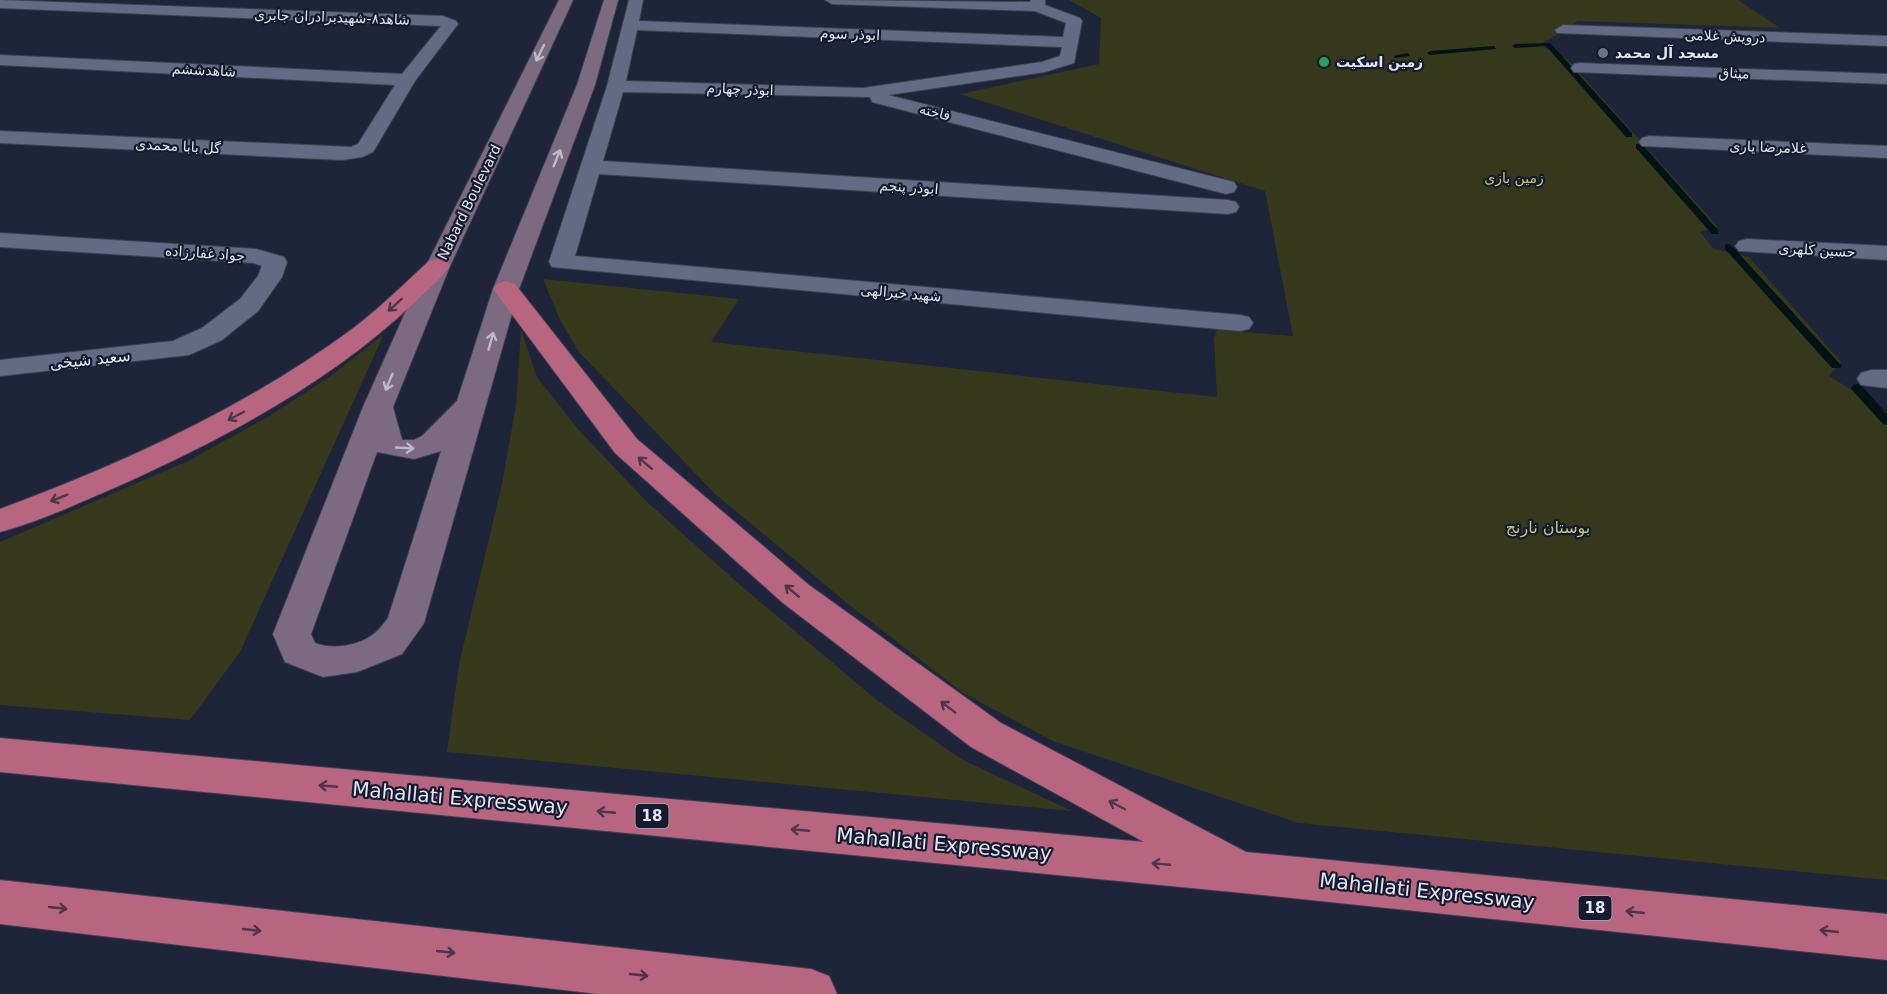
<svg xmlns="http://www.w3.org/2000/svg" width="1887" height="994" font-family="'DejaVu Sans',Vazirmatn,sans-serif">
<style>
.green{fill:#36381b}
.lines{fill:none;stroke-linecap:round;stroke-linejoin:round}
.stream{fill:#011315;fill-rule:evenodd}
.street-casing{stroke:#3d4053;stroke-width:2}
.secondary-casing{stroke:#3d4053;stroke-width:2}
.highway-casing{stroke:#3d4053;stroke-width:2}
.street{fill:#636a83;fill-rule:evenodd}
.secondary{fill:#7c6982;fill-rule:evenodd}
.highway{fill:#b86680;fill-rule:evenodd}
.oneway{stroke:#bebacc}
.oneway2{stroke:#4e354b}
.worship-dot{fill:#6b7280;stroke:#151a2f;stroke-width:2}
.leisure-dot{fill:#2e9e5b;stroke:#151a2f;stroke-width:2}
.labels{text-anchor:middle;stroke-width:4.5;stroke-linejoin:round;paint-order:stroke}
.far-street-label{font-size:14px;fill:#e1e6f4;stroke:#151a2f}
.far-poi-label{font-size:14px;font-weight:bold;fill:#e1e6f4;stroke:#151a2f;text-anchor:start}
.far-park-label{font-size:14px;fill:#c1c77c;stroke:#151a2f}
.shield{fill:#151a2f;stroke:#a4a9b9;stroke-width:1.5}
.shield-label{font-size:15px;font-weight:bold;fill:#e1e6f4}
.street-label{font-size:16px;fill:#e1e6f4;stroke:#151a2f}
.park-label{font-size:16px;fill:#c1c77c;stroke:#151a2f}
.near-street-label{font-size:20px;fill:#e1e6f4;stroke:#151a2f}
</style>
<rect width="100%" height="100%" fill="#1e2439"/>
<!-- green -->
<g class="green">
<polygon points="1069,0 1738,0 1780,28 1578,21 1540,45 1567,59 1718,227 1700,232 1714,249 1749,257 1841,362 1829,376 1887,412 1887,880 1299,823 1055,742 963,693 847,603 715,494 579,352 561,322 543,279 739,299 711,342 1217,397 1214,339 1217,330 1293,336 1265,191 960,94 1099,64 1101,18"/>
<polygon points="521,330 537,377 578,429 645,500 739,584 878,701 961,759 1072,811 447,752 459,664 502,484 516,405"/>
<polygon points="384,334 240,652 190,720 0,705 0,542 188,461 271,415 332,375"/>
</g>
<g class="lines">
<!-- stream -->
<g class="stream">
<polygon points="1550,43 1632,133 1632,137 1626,137 1546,46 1515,48 1512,46 1515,44"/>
<polygon points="1494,46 1496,49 1430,55 1427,53 1430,51"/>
<polygon points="1408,53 1410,56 1396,58 1393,56"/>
<polygon points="1636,144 1642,144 1718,230 1718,234 1712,234 1636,148"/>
<polygon points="1728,244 1731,245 1840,364 1842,366 1840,368 1832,368 1725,249 1725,245"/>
<polygon points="1857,384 1861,385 1887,414 1887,425 1883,424 1853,391 1851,388 1853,385"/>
</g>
<defs>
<g id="street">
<polygon points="0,0 443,16 456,21 458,24 415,81 373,152 362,157 342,160 0,143 0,131 351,147 358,144 395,85 0,65 0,55 402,74 441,26 0,8"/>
<path d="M629,0h14l-4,21 424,16 3,-14 -31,-12 -203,-7 -7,-4 205,2 1,-2h14v5l35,13 2,3 -8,42 -29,9 -157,23 346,87 3,5 -3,5 -8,2 -354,-92 -2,-5 -247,-5 -20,69 625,39 8,2 3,5 -3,5 -8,2 -629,-40 -24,82 665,59 9,2 4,6 -4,6 -9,2 -688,-64 -3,-5 58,-176zM637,30l425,17 -2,9 -18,6 -179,26 -237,-7z"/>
<polygon points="1563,25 1887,36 1887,46 1557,33 1555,30"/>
<polygon points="1580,63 1887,74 1887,84 1574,72 1571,68 1574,64"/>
<polygon points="1649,136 1887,146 1887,158 1642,146 1639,142 1642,138"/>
<polygon points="0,233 256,249 284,257 287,262 282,277 258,311 222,340 189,355 0,376 0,360 173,341 202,328 240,299 258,276 262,266 254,263 0,247"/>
<polygon points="1747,239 1887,246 1887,260 1739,251 1735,246 1739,241"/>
<polygon points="1871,370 1887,370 1887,388 1861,385 1857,379 1861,373"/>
</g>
<path id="secondary" d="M559,0h14l-123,266 -57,141 9,33h12l8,-4 35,-35 36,-112 84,-204 27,-85h14l-23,85 -76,204 -95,334 -22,31 -45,18 -34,5 -38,-15 -12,-28 90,-227 63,-141zM441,451l-53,167c-4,5 -8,11 -13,15 -15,13 -43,17 -60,10l-4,-9 66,-182 37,7z"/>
<g id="highway">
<path d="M438,259l9,2 3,5c-9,13 -23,24 -35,36 -83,79 -188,135 -292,182 -40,17 -81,37 -123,48v-23c124,-46 244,-101 351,-179 28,-21 53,-46 78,-69z"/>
<polygon points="506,281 515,284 637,439 809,585 1001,723 1246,852 1887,914 1887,960 1243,893 0,772 0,738 1144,842 971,747 783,603 615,453 493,289 497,284"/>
<polygon points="0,880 811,969 829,976 837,994 598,994 0,924"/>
</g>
</defs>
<!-- street casing -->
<use href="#street" class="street-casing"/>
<!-- secondary casing -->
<use href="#secondary" class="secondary-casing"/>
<!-- highway casing -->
<use href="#highway" class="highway-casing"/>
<!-- street -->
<use href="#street" class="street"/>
<!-- secondary -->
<use href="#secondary" class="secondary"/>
<!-- highway -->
<use href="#highway" class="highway"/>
</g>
<!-- one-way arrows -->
<defs><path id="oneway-shaft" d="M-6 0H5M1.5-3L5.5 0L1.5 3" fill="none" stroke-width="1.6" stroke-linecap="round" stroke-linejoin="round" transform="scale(1.5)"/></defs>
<g class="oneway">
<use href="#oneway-shaft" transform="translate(540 53) rotate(116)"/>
<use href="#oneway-shaft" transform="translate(557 158) rotate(-68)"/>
<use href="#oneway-shaft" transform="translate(491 341) rotate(-74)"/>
<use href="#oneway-shaft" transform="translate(389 382) rotate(113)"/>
<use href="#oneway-shaft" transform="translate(405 448) rotate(3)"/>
</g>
<g class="oneway2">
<use href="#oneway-shaft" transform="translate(395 305) rotate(138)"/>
<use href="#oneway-shaft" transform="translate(236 416) rotate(152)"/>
<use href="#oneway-shaft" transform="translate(645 463) rotate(-139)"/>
<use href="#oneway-shaft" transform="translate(59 498) rotate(158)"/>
<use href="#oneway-shaft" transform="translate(792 591) rotate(-140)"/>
<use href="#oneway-shaft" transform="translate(948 707) rotate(-143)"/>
<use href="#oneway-shaft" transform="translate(328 786) rotate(-175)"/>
<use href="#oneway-shaft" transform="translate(1117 805) rotate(-152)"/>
<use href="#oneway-shaft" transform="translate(606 812) rotate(-175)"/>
<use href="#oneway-shaft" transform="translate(800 830) rotate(-175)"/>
<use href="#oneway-shaft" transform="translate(1161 864) rotate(-175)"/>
<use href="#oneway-shaft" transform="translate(58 908) rotate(6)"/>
<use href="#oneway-shaft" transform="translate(1635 912) rotate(-174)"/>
<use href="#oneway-shaft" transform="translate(252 930) rotate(6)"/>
<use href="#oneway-shaft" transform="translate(1829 931) rotate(-174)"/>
<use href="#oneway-shaft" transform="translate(446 952) rotate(6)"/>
<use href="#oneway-shaft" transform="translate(639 975) rotate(6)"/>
</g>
<!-- markers -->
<circle class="worship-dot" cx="1603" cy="53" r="6"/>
<circle class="leisure-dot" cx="1324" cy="62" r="6"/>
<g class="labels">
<!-- far-street labels -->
<g class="far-street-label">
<text transform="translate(332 17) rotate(2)" y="5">شاهد۸-شهیدبرادران جابری</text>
<text transform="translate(850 34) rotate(2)" y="5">ابوذر سوم</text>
<text transform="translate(1725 36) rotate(2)" y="5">درویش غلامی</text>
<text transform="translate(204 70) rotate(3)" y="5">شاهدششم</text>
<text transform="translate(1734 73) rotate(2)" y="5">میثاق</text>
<text transform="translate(740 89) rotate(2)" y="5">ابوذر چهارم</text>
<text transform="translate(935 112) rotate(14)" y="5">فاخته</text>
<text transform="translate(178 146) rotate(3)" y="5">گل بابا محمدی</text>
<text transform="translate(1768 147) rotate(2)" y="5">غلامرضا یاری</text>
<text transform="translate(909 187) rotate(4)" y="5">ابوذر پنجم</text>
<text transform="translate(469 202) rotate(-64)" y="5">Nabard Boulevard</text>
<text transform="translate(1817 250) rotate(3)" y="5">حسین کلهری</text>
<text transform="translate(205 253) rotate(4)" y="5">جواد غفارزاده</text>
<text transform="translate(901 293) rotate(5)" y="5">شهید خیرالهی</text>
</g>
<!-- far-poi labels -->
<g class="far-poi-label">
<text x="1615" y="58">مسجد آل محمد</text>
<text x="1336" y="67">زمین اسکیت</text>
</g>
<!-- far-park labels -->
<g class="far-park-label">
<text x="1514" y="183">زمین بازی</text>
</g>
<!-- shield labels -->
<g class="shield">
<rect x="635.5" y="804" width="33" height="24" rx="4.5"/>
<rect x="1578.5" y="896" width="33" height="24" rx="4.5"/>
</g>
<g class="shield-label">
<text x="652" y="821">18</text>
<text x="1595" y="913">18</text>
</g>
<!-- street labels -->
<g class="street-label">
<text transform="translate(90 359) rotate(-6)" y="6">سعید شیخی</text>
</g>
<!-- park labels -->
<g class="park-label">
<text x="1548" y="533">بوستان نارنج</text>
</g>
<!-- near-street labels -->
<g class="near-street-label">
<text transform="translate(460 798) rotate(5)" y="7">Mahallati Expressway</text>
<text transform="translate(944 844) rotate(5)" y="7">Mahallati Expressway</text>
<text transform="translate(1427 891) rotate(6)" y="7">Mahallati Expressway</text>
</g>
</g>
</svg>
